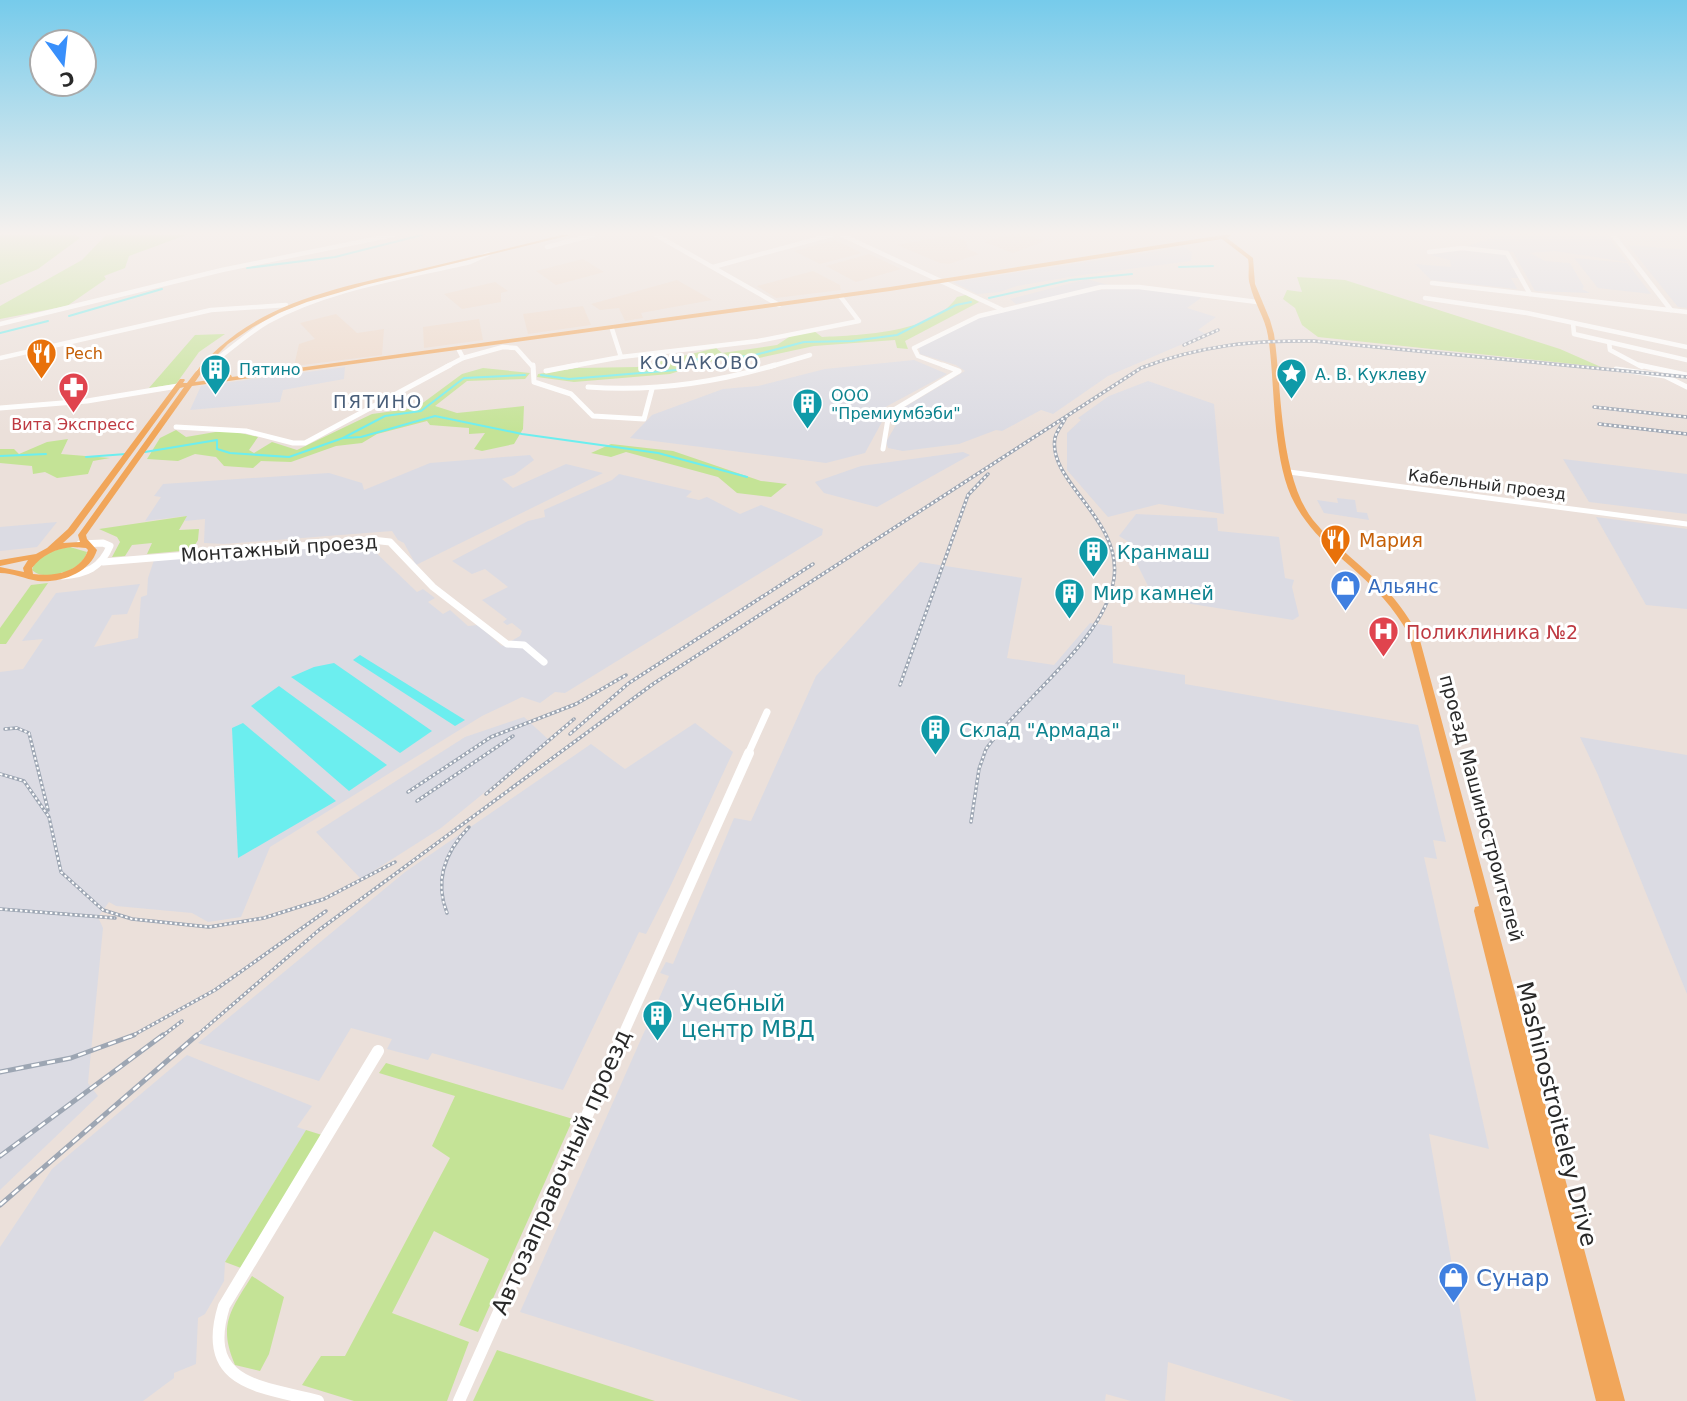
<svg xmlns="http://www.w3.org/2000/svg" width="1687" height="1401" font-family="'DejaVu Sans',sans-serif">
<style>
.industrial{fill:#dbdbe3}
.education{fill:#edd8c9}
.green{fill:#c4e396}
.water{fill:#6ceeef}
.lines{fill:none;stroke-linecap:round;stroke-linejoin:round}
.stream{stroke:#6ceeef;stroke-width:2}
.minor-far4{stroke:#fff;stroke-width:4.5}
.minor-far3{stroke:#fff;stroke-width:5}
.minor-far2{stroke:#fff;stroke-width:7}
.minor-far1{stroke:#fff;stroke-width:10}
.minor{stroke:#fff;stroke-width:12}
.major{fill:#f1a65a;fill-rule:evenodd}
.rail-far1-casing{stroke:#9da6b3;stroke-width:3.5}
.rail-casing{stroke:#9da6b3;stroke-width:5}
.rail-far1{stroke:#fff;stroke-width:2;stroke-dasharray:2.5;stroke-linecap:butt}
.rail{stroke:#fff;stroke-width:2.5;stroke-dasharray:8;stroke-linecap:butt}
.labels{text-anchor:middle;stroke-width:6;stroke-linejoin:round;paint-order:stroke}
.far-food-label{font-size:16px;fill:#c56008;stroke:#fff;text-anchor:start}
.far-culture-label{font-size:16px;fill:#0d838f;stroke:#fff;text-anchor:start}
.far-health-label{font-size:16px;fill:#be3a42;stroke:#fff}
.far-street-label{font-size:16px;fill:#292929;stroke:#fff}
.far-neighbourhood-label{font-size:18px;letter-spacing:2px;fill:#495e79;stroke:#fff}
.food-label{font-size:19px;fill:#c56008;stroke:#fff;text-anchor:start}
.street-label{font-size:19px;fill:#292929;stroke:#fff}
.culture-label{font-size:19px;fill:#0d838f;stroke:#fff;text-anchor:start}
.shop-label{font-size:19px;fill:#366cbe;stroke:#fff;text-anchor:start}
.health-label{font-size:19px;fill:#be3a42;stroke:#fff;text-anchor:start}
.near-culture-label{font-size:23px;fill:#0d838f;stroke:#fff;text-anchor:start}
.near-street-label{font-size:23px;fill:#292929;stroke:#fff}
.near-shop-label{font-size:23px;fill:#366cbe;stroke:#fff;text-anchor:start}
</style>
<rect width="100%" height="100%" fill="#ebe0da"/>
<!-- industrial -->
<g class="industrial">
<polygon points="1500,235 1607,235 1627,262 1555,251 1530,253 1545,261 1570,263 1584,287 1582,289 1590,293 1535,291 1513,252 1464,247"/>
<polygon points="1628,245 1687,250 1687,308 1678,307"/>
<polygon points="1184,247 1192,252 1191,261 1075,276 1017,286 1000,292 977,294 953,282"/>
<polygon points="1466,249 1505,254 1519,278 1511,278 1517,289 1431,280 1415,264 1451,267 1450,260 1430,255"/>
<polygon points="1574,258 1627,263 1651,294 1598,288"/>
<polygon points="1087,279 1108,285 1016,304 1010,299"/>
<polygon points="1126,287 1197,295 1201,298 1187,308 1216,317 1198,330 1206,334 1108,376 1053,414 1041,410 1002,431 996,430 959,444 903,451 888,448 886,442 900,418 898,411 965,371 956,365 920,354 919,347 979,317 1091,291"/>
<polygon points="914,360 947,374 878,411 876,419 883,420 865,453 826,463 630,438 652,415 723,389 758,386 825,369"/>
<polygon points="345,367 344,379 283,390 280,402 190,410 201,386"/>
<polygon points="1148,381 1214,404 1224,514 1159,504 1108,517 1067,470 1067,433 1081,420 1078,418 1109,396"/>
<polygon points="963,452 970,455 877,507 824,493 815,482 861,466"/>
<polygon points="530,455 534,460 514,475 502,479 513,488 566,464 603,473 416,565 404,543 398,540 392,531 224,544 204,543 205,519 185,521 186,516 145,521 161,497 154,496 163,484 329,473 362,483 364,490 430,463"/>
<polygon points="1563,459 1687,474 1687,514 1589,502"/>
<polygon points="619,474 692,491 686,497 699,500 707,497 740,514 761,505 823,529 822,535 565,693 555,692 540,703 522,697 482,716 270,847 241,917 208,922 192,913 116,906 109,902 98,917 103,928 88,1083 98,1096 0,1190 0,672 23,669 43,639 22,641 56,593 140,584 127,614 112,615 94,647 138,638 141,597 147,595 148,578 154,560 362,544 369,546 417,592 423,589 435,598 428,602 443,614 450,610 468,626 478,625 502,646 520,636 522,631 512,623 507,625 503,622 507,619 482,600 508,587 485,569 472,574 452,561 528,521 545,517 544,510 612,480"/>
<polygon points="1337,498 1355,500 1357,512 1367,513 1369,520 1324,513 1317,500 1338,503"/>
<polygon points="1136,514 1217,518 1218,531 1279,537 1285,578 1294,580 1292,587 1299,616 1293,620 1154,598 1135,560 1137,547 1119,536"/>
<polygon points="1596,517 1687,529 1687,609 1646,605"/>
<polygon points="57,522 37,547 0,551 0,527"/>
<polygon points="920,562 1022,578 1007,658 1054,665 1090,623 1112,626 1113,663 1185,675 1185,684 1418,725 1446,842 1433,840 1437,859 1424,857 1489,1149 1429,1134 1476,1401 1294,1401 1168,1362 1165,1401 1131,1401 1106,1394 1105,1401 802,1401 520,1312 669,976 660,973 666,962 673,964 734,818 751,821 816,676"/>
<polygon points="524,717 549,740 441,828 361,879 316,832 465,737"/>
<polygon points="695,723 733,752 670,887 646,934 639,932 563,1090 432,1053 428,1060 387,1049 392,1039 351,1028 319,1081 198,1043 405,872 591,744 625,769"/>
<polygon points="1580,737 1687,755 1687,994 1598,775"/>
<polygon points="187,1055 312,1106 297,1127 306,1130 225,1262 224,1281 205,1314 198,1318 196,1364 174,1373 174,1378 143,1401 0,1401 0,1247 52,1169"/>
</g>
<!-- education -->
<g class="education">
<polygon points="952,235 966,241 968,249 979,254 949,264 940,263 897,245"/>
<polygon points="1007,235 1029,235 1045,241 1013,253 984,242"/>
<polygon points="835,240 862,253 820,264 794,251"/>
<polygon points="869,254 901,269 856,282 826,266"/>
<polygon points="583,259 604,272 556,285 536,271"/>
<polygon points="813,271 840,285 841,290 776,298 757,286"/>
<polygon points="677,280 712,300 641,313 643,318 625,321 619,308 600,310 591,304"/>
<polygon points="495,282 508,291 501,293 501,302 462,309 444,294"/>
<polygon points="583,306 591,325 528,334 523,314"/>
<polygon points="336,314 357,333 384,329 382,355 294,366 299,344 315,339 300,323"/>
<polygon points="479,319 483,340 424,348 423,327"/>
</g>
<!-- green -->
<g class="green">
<polygon points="0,235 76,235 80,238 38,269 0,285"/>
<polygon points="106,235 186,235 129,256 125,268 104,276 106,279 67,306 0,319 0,306 82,260"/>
<polygon points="1297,277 1345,280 1560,349 1601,367 1318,337 1302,325 1295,308 1283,299 1287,290 1302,292"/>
<path d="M966,295l13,7 -74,39 3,8 -11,-1 -2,-8 -81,6 -55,12 -52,4 -37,12 -96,8 -37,-5 1,-3 39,-6 60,-1 79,-19 6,5 55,-8 15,-10 22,-4 8,6c40,-2 111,-4 135,-40z"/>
<polygon points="225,334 199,352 176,384 149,388 195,335"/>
<polygon points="483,368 530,373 525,379 467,381 435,406 457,413 524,406 523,429 514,444 482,451 474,449 485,433 469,434 469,428 430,425 427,421 377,434 362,443 336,446 291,462 261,461 253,468 224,466 216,457 195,454 178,461 147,459 160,438 176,430 186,437 227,430 258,437 249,450 254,453 272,442 297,450 372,414 416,408 462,374"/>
<polygon points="68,439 61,454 110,458 93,461 88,474 57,478 45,472 33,474 32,466 0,463 0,449 14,449 19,454 47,442"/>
<polygon points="611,444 673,451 761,481 787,484 771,497 737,493 718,477 626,452 611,457 591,453"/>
<polygon points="187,516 179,530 199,529 198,540 192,550 147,554 152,543 132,545 125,556 112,557 120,542 117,537 99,529"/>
<path d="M70,547l17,5c-5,19 -41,31 -55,18 4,-15 24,-21 38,-23z"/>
<polygon points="48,583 6,644 0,644 0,628 31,585"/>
<polygon points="386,1063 573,1119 478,1332 459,1325 489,1259 434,1231 392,1313 469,1342 447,1401 354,1401 302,1385 321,1356 345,1356 450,1158 432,1146 455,1096 379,1073"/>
<polygon points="306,1130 322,1135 241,1268 225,1262"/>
<path d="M252,1276l32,21 -15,57 -9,17 -25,-6c-17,-40 -5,-54 17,-89z"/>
<polygon points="497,1350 655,1401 473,1401"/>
</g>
<!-- water -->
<g class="water">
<polygon points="360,655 465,720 455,726 353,660"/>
<polygon points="334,663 432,731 400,753 291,677 314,667"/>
<polygon points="279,686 387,765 349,791 251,706"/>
<polygon points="243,723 336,801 238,858 232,728"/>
</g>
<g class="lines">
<!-- stream -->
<g class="stream">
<polyline points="1179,267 1213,266"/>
<polyline points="247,268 335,257 422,235"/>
<polyline points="989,298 1070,280 1132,274"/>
<polyline points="69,316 162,289"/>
<polyline points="0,333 48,321"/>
<polyline points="541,375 569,379 676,370 698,359 751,356 804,342 852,341 897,335 956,305 971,302"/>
<polyline points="344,438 361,437 435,416 522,434 658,453 747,477"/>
<polyline points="145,452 217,440 217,449 230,453 289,457 343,438 385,416 421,411 464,378 525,375"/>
<polyline points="0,456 46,454"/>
<polyline points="86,457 126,454"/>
</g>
<!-- minor-far4 -->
<g class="minor-far4">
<polyline points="656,235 779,305"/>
<polyline points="842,235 1003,310"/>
<polyline points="1613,235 1671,310"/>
<polyline points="547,247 593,235"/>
<polyline points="1429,252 1462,248 1507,253 1530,294"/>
<polyline points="713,267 831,235"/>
<polyline points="1432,283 1687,312"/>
<polyline points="1425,298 1527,313 1687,347"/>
<polyline points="1573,323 1574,334 1687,360"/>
<polyline points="0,324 222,270 393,235"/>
<polyline points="612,329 621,357"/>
<polyline points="1609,342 1610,350 1642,367"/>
<polyline points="0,358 211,310 286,305"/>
<polyline points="463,358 503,347 516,348 533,367"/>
<path d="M206,367c21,-14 39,-32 61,-45 62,-34 135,-44 203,-60l18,-8"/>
<polyline points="446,367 463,358 459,350"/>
<polyline points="567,367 621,357 758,341 859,321 840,296"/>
<polyline points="769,367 810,355"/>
<polyline points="948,367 918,356 914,348 979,316 1101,287 1139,287 1257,302"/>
</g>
<!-- minor-far3 -->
<g class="minor-far3">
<polyline points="533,365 534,382 571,394 593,416 644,419 652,389"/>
<polyline points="1639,365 1687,375"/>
<polyline points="1616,369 1665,376 1687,387"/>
<polyline points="199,371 208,365"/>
<polyline points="546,371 577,365"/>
<path d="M588,387c64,5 126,-4 187,-22"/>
<polyline points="0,408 87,401 178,386"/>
<polyline points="176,427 246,431 293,443 305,443 450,365"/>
<polyline points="883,449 889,413 959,371 943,365"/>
<polyline points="1289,472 1687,524"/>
</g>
<!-- minor-far2 -->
<g class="minor-far2">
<polyline points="103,562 372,540 390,542 433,587 507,644 524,645 544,662"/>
<path d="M63,576c23,-2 38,-8 47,-30l-7,-3 -23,1"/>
<polyline points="748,754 767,712"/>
</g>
<!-- minor-far1 -->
<polyline class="minor-far1" points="622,1037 749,753"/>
<!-- minor -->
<g class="minor">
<path d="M318,1401c-60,-15 -118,-17 -94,-95l154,-255"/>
<polyline points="459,1401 623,1035"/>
</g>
<!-- major -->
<path class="major" d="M561,235h10l-206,50 -58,17 -28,11 -26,14 -25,17 -21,21 10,7 14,3 1,2 658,-90 333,-52h8l-4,3 26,20 2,26 15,36 4,14c8,54 5,142 39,186 23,28 53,48 77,74 11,12 19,25 28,39l207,768h-29l-122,-490 1,-4 4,-1 -71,-273c-7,-12 -15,-24 -25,-35 -28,-32 -67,-55 -88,-94 -24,-45 -19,-117 -27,-168 -3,-19 -14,-33 -18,-51 -3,-9 0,-17 -2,-26l-26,-20 -332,52 -698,95 -106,149 1,4 10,11c-7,23 -36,33 -59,31 -13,-2 -25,-8 -38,-8v-6l24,5 -1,-4 5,-8 -28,6v-6l36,-6 11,-6 21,-19 112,-150h4l1,1 -2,3h4c57,-79 145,-94 234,-114 47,-11 93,-22 140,-34zM204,369l9,6 12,3 -30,4zM184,387l-106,148 2,7 -17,1 11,-10 106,-145zM72,547l14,1 2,2c-7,22 -34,27 -55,24l-1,-6c10,-13 23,-19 40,-21z"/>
<defs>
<g id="rail-far1">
<polyline points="1184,345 1218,330"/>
<polyline points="1594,407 1687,417"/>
<polyline points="1599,424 1687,434"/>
<polyline points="900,685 968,495 988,474"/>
<polyline points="5,729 17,728 29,733 48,810"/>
<polyline points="570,734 629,683 813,564"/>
<polyline points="0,774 24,781 49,817 61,872 103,910 132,919 209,927 264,918 324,899 395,862"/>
<polyline points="408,792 491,737 576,704 626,675"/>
<polyline points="486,794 574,719"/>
<polyline points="417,801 513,736"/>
<path d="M971,822l8,-53 7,-20c35,-49 120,-110 128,-171 8,-59 -67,-97 -59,-140 1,-6 7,-13 10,-19"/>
<polyline points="0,909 115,918"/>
<path d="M447,913c-13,-33 -2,-61 22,-86"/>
<polyline points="130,1037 215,990 326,911"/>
<polyline points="161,1037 182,1021"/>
<path d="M195,1037l124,-107 334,-246 488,-316c57,-22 112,-28 173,-27l373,36"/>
</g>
<g id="rail">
<polyline points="0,1072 71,1058 134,1035"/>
<polyline points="0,1156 163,1035"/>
<polyline points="0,1205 197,1035"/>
</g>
</defs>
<!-- rail-far1 casing -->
<use href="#rail-far1" class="rail-far1-casing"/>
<!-- rail casing -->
<use href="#rail" class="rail-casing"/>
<!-- rail-far1 -->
<use href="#rail-far1" class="rail-far1"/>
<!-- rail -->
<use href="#rail" class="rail"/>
</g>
<!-- sky -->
<linearGradient id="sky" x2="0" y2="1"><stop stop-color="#76cbeb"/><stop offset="0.54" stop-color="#f6f1ee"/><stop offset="1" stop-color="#f6f1ee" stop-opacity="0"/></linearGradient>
<rect width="1687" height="432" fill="url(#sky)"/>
<!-- icons -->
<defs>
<symbol id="restaurant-pin" viewBox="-11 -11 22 30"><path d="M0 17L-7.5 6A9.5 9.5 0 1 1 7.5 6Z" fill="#e8710a" stroke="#fff"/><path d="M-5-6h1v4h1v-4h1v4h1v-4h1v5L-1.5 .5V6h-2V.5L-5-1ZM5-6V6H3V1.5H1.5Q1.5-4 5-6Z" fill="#fff"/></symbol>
<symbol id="building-pin" viewBox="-11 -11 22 30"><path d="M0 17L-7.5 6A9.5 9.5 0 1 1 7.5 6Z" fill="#0f9aa8" stroke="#fff"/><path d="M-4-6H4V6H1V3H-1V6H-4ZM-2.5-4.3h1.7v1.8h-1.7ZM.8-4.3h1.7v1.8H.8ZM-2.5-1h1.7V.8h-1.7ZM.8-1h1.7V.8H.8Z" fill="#fff"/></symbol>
<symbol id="sight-pin" viewBox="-11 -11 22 30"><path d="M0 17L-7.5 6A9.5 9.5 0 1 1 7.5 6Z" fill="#0f9aa8" stroke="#fff"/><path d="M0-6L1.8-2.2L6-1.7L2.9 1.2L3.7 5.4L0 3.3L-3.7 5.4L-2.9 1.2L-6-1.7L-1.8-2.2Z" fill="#fff"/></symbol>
<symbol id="pharmacy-pin" viewBox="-11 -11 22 30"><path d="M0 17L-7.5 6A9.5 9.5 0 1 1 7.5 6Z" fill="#e0444e" stroke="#fff"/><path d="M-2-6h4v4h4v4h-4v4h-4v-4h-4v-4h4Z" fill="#fff"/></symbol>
<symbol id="shop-pin" viewBox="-11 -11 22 30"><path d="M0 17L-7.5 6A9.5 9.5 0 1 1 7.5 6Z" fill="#3f7fe0" stroke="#fff"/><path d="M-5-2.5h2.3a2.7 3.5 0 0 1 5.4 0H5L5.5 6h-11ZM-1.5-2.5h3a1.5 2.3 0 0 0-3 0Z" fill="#fff"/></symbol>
<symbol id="hospital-pin" viewBox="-11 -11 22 30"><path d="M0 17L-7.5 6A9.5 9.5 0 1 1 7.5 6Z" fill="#e0444e" stroke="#fff"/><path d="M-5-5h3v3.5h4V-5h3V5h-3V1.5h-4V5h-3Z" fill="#fff"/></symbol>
</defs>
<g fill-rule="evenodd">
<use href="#restaurant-pin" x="24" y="336" width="35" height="47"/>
<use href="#building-pin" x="198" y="352" width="35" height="47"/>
<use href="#sight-pin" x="1274" y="356" width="35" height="47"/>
<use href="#pharmacy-pin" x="56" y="370" width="35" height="47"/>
<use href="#building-pin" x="790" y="386" width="35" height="47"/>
<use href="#restaurant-pin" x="1318" y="522" width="35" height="47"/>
<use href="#building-pin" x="1076" y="534" width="35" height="47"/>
<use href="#shop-pin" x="1328" y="568" width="35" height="47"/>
<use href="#building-pin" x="1052" y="576" width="35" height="47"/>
<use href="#hospital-pin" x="1366" y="614" width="35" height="47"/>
<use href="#building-pin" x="918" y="712" width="35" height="47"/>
<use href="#building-pin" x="640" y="998" width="35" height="47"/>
<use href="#shop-pin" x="1436" y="1260" width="35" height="47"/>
</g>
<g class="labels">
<!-- far-food labels -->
<g class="far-food-label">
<text x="65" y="359">Pech</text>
</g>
<!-- far-culture labels -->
<g class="far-culture-label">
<text x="239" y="375">Пятино</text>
<text x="1315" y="380">А. В. Куклеву</text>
<text x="831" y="401">ООО<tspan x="831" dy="18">"Премиумбэби"</tspan></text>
</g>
<!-- far-health labels -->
<g class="far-health-label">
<text x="73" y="430">Вита Экспресс</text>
</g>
<!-- far-street labels -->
<g class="far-street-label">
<text transform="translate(1487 484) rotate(7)" y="6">Кабельный проезд</text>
</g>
<!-- far-neighbourhood labels -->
<g class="far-neighbourhood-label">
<text x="700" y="369">КОЧАКОВО</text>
<text x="378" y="408">ПЯТИНО</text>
</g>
<!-- food labels -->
<g class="food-label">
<text x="1359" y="547">Мария</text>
</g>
<!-- street labels -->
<g class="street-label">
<text transform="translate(279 548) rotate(-4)" y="7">Монтажный проезд</text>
<text transform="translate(1482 808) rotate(75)" y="7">проезд Машиностроителей</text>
</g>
<!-- culture labels -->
<g class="culture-label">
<text x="1117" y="559">Кранмаш</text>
<text x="1093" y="600">Мир камней</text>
<text x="959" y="737">Склад "Армада"</text>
</g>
<!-- shop labels -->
<g class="shop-label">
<text x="1368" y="593">Альянс</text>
</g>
<!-- health labels -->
<g class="health-label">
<text x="1406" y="639">Поликлиника №2</text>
</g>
<!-- near-culture labels -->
<g class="near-culture-label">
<text x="681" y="1011">Учебный<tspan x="681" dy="26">центр МВД</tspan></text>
</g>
<!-- near-street labels -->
<g class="near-street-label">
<text transform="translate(1557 1114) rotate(76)" y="8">Mashinostroiteley Drive</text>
<text transform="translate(561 1172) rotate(-66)" y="8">Автозаправочный проезд</text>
</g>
<!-- near-shop labels -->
<g class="near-shop-label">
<text x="1476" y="1286">Сунар</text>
</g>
</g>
<!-- north arrow -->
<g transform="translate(63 63) rotate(165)"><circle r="33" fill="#ffffff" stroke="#a9a9a9" stroke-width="2"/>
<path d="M0-5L12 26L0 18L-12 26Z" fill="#388ffb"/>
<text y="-10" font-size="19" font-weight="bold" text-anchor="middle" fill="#292929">С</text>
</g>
</svg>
